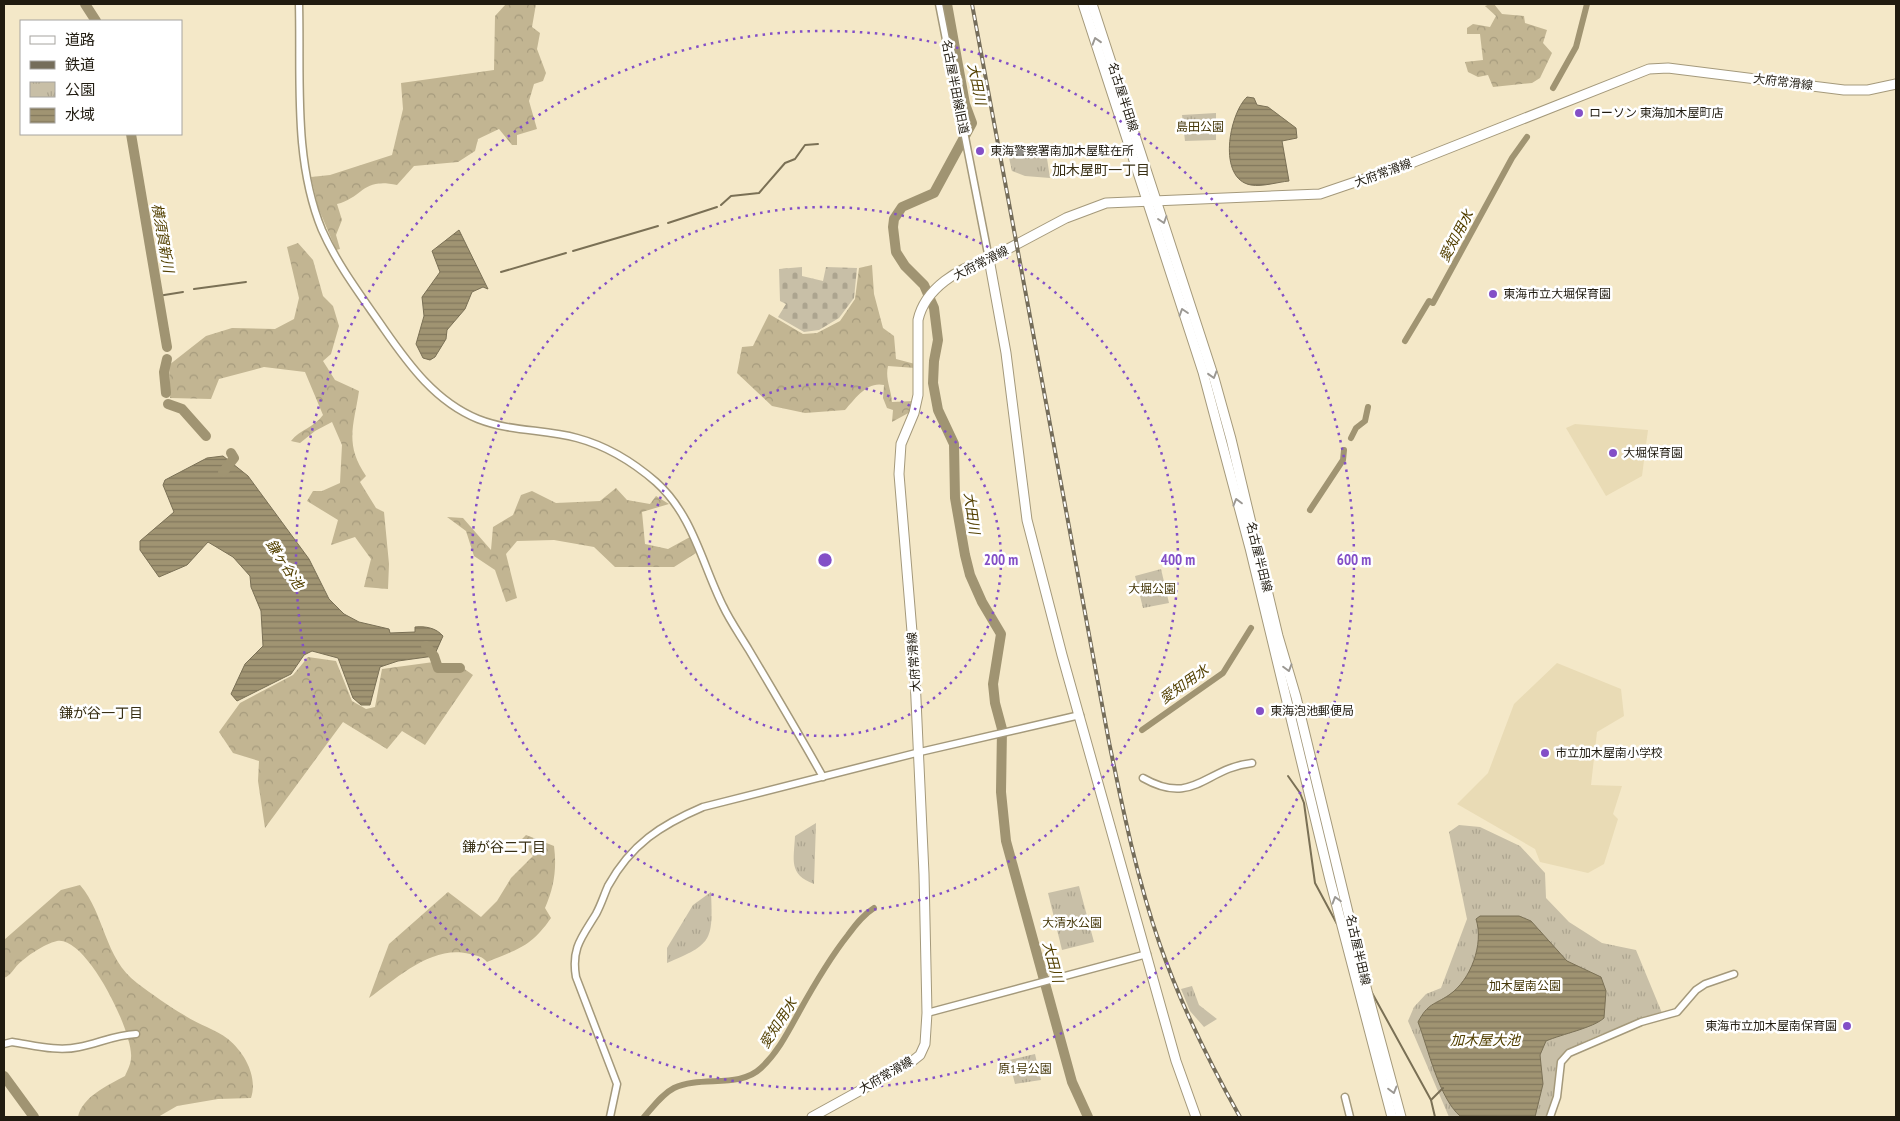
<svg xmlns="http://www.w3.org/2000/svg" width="1900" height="1121" font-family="'PT Sans Narrow','Noto Sans JP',sans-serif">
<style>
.built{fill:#e9dbb5}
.forest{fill:url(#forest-crowns)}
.cemetery{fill:url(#cemetery-stones)}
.park{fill:url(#park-tufts)}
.water{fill:url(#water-rules);stroke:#7a7055}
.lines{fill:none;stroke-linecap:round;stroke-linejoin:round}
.stream{stroke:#7a7055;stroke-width:2}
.canal{stroke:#a09472;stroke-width:6}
.river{stroke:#a09472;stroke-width:10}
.minor-casing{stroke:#a4997b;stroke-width:9}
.major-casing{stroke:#a4997b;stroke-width:11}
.minor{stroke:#fff;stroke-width:6}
.major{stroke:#fff;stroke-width:9}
.rail-casing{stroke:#756d5a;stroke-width:4}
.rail{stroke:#fff;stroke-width:2;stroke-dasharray:5.5;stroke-linecap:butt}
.oneway{stroke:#9b9893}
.ring{fill:none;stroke:#834fc7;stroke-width:2.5;stroke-dasharray:2.5 5}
.poi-dot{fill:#834fc7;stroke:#fff;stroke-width:2}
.labels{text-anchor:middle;stroke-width:5;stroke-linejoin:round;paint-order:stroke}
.street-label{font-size:12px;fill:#201b10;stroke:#fff}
.poi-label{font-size:12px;fill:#201b10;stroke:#fff;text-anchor:start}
.park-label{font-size:12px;fill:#453709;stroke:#fff}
.water-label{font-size:14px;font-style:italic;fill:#534000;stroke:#fff}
.neighbourhood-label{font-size:14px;fill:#393015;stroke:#fff}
.centre{fill:#834fc7;stroke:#fff;stroke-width:2.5}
.ring-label{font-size:15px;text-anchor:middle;font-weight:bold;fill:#834fc7;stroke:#fff;stroke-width:5;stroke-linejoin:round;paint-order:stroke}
</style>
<defs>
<pattern id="forest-crowns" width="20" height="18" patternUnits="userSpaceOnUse" patternTransform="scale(1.25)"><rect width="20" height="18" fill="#c2b592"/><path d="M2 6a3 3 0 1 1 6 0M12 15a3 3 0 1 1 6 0" fill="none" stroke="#a69b7d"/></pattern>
<pattern id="cemetery-stones" width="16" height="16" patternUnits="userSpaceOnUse" patternTransform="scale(1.25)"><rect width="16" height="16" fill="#c8bfa7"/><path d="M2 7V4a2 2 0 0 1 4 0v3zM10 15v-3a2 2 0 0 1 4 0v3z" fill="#aca48f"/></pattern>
<pattern id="park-tufts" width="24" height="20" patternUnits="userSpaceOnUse" patternTransform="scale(1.25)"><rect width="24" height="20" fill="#c8bfa7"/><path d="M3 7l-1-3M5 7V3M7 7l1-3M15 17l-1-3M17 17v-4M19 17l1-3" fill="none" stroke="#aca48f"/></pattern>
<pattern id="water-rules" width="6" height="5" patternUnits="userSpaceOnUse" patternTransform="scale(1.25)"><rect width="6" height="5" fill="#a09472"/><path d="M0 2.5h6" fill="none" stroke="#82785c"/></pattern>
</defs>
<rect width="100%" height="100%" fill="#f4e8c8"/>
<!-- built -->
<g class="built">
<polygon points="1575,424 1648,430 1642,476 1606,496 1566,428"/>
<polygon points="1557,663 1621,689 1624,716 1597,732 1591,785 1622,786 1613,814 1618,819 1604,864 1588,873 1540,862 1535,849 1457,804 1488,773 1514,704"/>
</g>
<!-- forest -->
<g class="forest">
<path d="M506,4h30l-4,23 8,6 -3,16 9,24 -3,8 -9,3 -5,17 8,28 -20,6v10h-5l-13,-16 -21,10 -3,12 -17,11 -44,4 -17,19c-35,-8 -33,12 -60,19l5,16 -6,15 4,14 -4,1 -18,-43 -7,-30 19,-2 62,-20 11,-46 -2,-26 93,-13 1,-54z"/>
<polygon points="1490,4 1494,4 1502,14 1524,16 1525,23 1547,30 1543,43 1552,53 1540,78 1532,83 1493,87 1488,75 1478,77 1468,72 1465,62 1483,60 1480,34 1467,34 1467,28 1473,24 1490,27 1496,16 1485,6"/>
<path d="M298,243l15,17 10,36 10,10 6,20 -8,28 -8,7 12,19 24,11c-5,34 -15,53 7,85l-6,6 16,26 8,4 5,52 -1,25 -24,-2 7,-28 -16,-22 -24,8 7,-25 -31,-19 6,-10h9l18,-8 2,-38 -10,-23 -17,9 -15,12 -9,-2c9,-12 23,-13 32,-26l-18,-43 -41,-5 -45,12 -8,20 -41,-1 -1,-33 37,-29 26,-8 43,1 19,-10 5,-21 -12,-51z"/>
<path d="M872,265l2,29 9,34 11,8 2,23 19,5v4l-27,-2c-3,13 3,23 4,36l22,-1 -2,10 -20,11 1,-12 -6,-2 -4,-10 1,-13c-17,-4 -29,14 -39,25l-40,3 -33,-7 -35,-33 5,-26 11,-1 16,-32 34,20 14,-1 23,-12 15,-22 4,-31z"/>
<polygon points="616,488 627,500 650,504 656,496 669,504 642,512 645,544 668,549 690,537 696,553 674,567 615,567 594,547 554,540 517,541 506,554 517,598 506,602 495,570 474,556 466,531 447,517 463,518 491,550 493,527 513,515 521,495 532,491 556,503 600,501"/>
<polygon points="308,657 336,661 352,701 366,709 375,707 382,669 441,661 441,671 459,671 463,668 473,675 425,745 402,731 387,749 343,722 265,828 258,781 259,761 233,753 219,732 240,703 293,675"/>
<path d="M526,835l28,11c3,23 0,41 -9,62l6,10c-20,29 -33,31 -64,44 -5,-6 -10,-6 -17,-8 -37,-10 -73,24 -101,44l20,-54 59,-52 33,25 16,-16 14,-23 22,-22 -13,-15z"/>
<path d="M80,885c25,29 24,73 57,98 15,11 31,23 47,32 13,9 31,14 44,24 17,14 30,38 23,59l-33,1 -41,7 -19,11h-80c4,-20 30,-32 47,-41 2,-5 6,-12 6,-18 3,-25 -45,-123 -74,-117 -13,3 -34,17 -42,27 -4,5 -5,7 -11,10v-38l57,-50z"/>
</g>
<!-- cemetery -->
<polygon class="cemetery" points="802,267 802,276 823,281 826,267 857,268 854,298 839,318 819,330 804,332 778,317 786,304 780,301 779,269"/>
<!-- park -->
<g class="park">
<polygon points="1216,113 1216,140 1185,141 1182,115"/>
<polygon points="1046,152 1050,178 1025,176 1012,171 1009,158"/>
<polygon points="1161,569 1169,603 1143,608 1135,576"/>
<path d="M816,823l-2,61c-26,-10 -20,-24 -19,-48z"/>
<path d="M1459,825l21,2 40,19 25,27 1,25 23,24 33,21 34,7 26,63c-24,9 -92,27 -103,48 -5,11 -2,23 -4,34 -2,8 -5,15 -7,22h-99l-41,-96 6,-14 12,-13 15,-6 26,-69 -18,-87z"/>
<polygon points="1079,886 1094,942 1062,950 1048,893"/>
<path d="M711,892c2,49 1,52 -44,71v-15l26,-43z"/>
<polygon points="1192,986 1199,1005 1217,1019 1204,1027 1190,1011 1181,989"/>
<polygon points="1035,1054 1041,1080 1015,1084 1009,1060"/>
</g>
<!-- water -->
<g class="water">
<path d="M1247,97l7,1 3,7 11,2 28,21 1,10 -15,3 7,40c-11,1 -27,6 -38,4 -34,-6 -22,-71 -4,-88z"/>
<polygon points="459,230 488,289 483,287 472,292 465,309 447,330 446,339 435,357 430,360 423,358 416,344 424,316 422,297 440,272 432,251"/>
<path d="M223,456l25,20 61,83 20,40 15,15 15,8 30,7 1,4 25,-1v-5c11,-1 21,1 28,9l-9,20 -36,5 -18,6 -10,38h-9l-8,-7 -15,-40 -26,-7 -8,4 -13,19 -54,27 -6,-7 14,-30 18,-18 -2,-35 -10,-24 -1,-11 -17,-19 -25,-15 -21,23 -28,12 -19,-27v-9l34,-29 -11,-27 2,-5 42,-22z"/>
<path d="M1480,916h39l12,5 36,40 34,16 5,14 -2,27c-11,10 -42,16 -58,23l-6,14 3,29 -8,33 -75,-1c-21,-18 -32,-68 -42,-94 10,-19 16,-17 31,-27 22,-15 35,-51 27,-76z"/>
</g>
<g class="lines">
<!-- stream -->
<g class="stream">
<polyline points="721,205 731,196 759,193 785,163 795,159 805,145 818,144"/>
<polyline points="668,223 717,207"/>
<polyline points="573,251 658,226"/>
<polyline points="501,272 566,253"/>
<polyline points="194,289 246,282"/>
<polyline points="158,296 183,292"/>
<polyline points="1288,776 1300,793 1304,803 1315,883 1337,924"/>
<polyline points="1371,991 1431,1100 1435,1117"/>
<polyline points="1431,1100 1443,1088"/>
</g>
<!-- canal -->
<g class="canal">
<polyline points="1553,88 1576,47 1587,4"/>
<polyline points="1405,341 1429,301 1433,303 1512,158 1527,137"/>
<polyline points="1351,438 1356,428 1365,421 1368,407"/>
<polyline points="1310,510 1343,460 1344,450"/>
<polyline points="1142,730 1223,673 1251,628"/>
<path d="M644,1117c9,-10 18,-23 30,-29 27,-13 65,1 87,-20 17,-16 27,-36 38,-56 15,-27 30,-53 49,-77 8,-11 15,-20 26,-27"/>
</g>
<!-- river -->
<g class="river">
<polyline points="85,4 96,21"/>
<polyline points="947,4 965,104 972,123 934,193 902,207 894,219 893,227 896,252 905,266 924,285 934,308 938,340 934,361 933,383 938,410 954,444 955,498 965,555 970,575 982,602 1001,634 993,684 995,703 1002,729 1001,792 1006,841 1072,1082 1088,1117"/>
<polyline points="131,134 167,347"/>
<polyline points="166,393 164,372 167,359"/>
<polyline points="168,404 182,409 206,436"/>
<polyline points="223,472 234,458 231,453"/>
<polyline points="426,646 434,656 438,668 460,668"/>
<polyline points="4,1076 34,1117"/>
</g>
<defs>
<g id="minor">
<path d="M299,4c2,74 -6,156 23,226 16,36 40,67 62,99 25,36 52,73 94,90 33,13 66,10 99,19 30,8 56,24 79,44 37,33 46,82 67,124 7,15 17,29 26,44 25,42 50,84 74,127"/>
<polyline points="939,4 989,259"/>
<path d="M1143,778c51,29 62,-10 109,-15"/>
<polyline points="927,1013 1147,954"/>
<path d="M4,1044l8,-2c21,3 45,10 67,5 20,-4 36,-12 57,-13"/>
<polyline points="1345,1097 1350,1117"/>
<path d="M610,1117l7,-33 -41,-107c-5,-29 6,-40 20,-63 5,-9 8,-19 12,-28 23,-42 53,-61 95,-79l217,-55 160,-37"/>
<polyline points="1550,1117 1557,1097 1561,1062 1569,1053 1641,1022 1677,1012 1696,990 1705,984 1734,974"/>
</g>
<g id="major">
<polyline points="1083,4 1203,372 1250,548 1330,880 1392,1117"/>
<polyline points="1092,4 1214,378 1231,439 1278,636 1296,697 1368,995 1401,1117"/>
<polyline points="989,259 1006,353 1027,520 1062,655 1176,1061 1196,1117"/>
<path d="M812,1117l98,-54 10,-8 5,-11 2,-31 -3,-139 -10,-218 -15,-182 2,-30 13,-31 4,-18v-75c7,-32 41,-52 71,-61l77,-41 40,-15 214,-9 94,-32 235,-93 19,-1 176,22h24l28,-6"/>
</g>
</defs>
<!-- minor casing -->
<use href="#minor" class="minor-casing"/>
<!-- major casing -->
<use href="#major" class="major-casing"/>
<!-- minor -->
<use href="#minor" class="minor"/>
<!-- major -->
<use href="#major" class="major"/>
<defs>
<path id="rail" d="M972,4l137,738c14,68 28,137 51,203 21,60 49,117 80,172"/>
</defs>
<!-- rail casing -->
<use href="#rail" class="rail-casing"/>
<!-- rail -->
<use href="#rail" class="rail"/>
</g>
<!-- one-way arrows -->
<defs><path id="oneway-chevron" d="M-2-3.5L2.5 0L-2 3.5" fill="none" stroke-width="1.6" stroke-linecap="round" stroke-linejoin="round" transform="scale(1.25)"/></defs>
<g class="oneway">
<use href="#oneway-chevron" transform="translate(1096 41) rotate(-107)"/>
<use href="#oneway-chevron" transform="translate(1163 220) rotate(72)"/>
<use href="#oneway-chevron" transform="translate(1183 312) rotate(-108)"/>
<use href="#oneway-chevron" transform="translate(1213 375) rotate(73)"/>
<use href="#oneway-chevron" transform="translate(1237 502) rotate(-105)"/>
<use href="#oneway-chevron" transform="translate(1288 668) rotate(74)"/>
<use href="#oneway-chevron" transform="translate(1336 900) rotate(-106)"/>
<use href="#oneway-chevron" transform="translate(1393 1090) rotate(75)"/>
</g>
<!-- distance rings -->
<g class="ring">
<circle cx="825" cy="560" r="176"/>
<circle cx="825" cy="560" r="353"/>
<circle cx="825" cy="560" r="529"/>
</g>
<!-- markers -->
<g class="poi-dot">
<circle cx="1579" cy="113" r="5"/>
<circle cx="980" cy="151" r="5"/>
<circle cx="1493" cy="294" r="5"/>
<circle cx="1613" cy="453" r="5"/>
<circle cx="1260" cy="711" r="5"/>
<circle cx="1545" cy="753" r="5"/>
<circle cx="1847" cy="1026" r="5"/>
</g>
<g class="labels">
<!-- street labels -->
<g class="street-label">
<text transform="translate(1783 82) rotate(7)" y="4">大府常滑線</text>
<text transform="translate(955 87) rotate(79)" y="4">名古屋半田線旧道</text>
<text transform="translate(1123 97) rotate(72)" y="4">名古屋半田線</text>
<text transform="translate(1383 173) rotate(-20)" y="4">大府常滑線</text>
<text transform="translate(981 263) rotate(-27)" y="4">大府常滑線</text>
<text transform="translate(1259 557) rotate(76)" y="4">名古屋半田線</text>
<text transform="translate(914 662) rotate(-94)" y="4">大府常滑線</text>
<text transform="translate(1358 950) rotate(77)" y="4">名古屋半田線</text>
<text transform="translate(886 1075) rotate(-30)" y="4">大府常滑線</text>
</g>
<!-- poi labels -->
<g class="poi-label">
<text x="1589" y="117">ローソン 東海加木屋町店</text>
<text x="990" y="155">東海警察署南加木屋駐在所</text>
<text x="1503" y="298">東海市立大堀保育園</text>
<text x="1623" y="457">大堀保育園</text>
<text x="1270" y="715">東海泡池郵便局</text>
<text x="1555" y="757">市立加木屋南小学校</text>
<text x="1837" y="1030" text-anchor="end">東海市立加木屋南保育園</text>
</g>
<!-- park labels -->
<g class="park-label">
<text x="1200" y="131">島田公園</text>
<text x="1152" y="593">大堀公園</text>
<text x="1072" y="927">大清水公園</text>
<text x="1525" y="990">加木屋南公園</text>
<text x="1025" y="1073">原1号公園</text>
</g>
<!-- water labels -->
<g class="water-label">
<text transform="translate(977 84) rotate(78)" y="5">大田川</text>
<text transform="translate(1456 236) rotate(-62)" y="5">愛知用水</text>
<text transform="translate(163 238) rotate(80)" y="5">横須賀新川</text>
<text transform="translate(972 513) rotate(82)" y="5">大田川</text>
<text transform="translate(285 564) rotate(57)" y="5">鎌ヶ谷池</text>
<text transform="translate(1184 684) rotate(-35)" y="5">愛知用水</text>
<text transform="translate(1053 962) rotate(75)" y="5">大田川</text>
<text transform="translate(778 1023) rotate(-57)" y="5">愛知用水</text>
<text x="1485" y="1045">加木屋大池</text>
</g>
<!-- neighbourhood labels -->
<g class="neighbourhood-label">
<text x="1101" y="175">加木屋町一丁目</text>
<text x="101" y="718">鎌が谷一丁目</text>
<text x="504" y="852">鎌が谷二丁目</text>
</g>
</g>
<circle cx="825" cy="560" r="8" class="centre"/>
<g class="ring-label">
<text x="1001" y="565">200 m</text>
<text x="1178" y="565">400 m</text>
<text x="1354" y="565">600 m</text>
</g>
<!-- border -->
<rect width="1900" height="1121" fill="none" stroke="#201b10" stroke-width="10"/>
<!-- legend -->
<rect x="20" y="20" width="162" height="115" fill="#ffffff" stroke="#a6a49f"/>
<rect x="30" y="36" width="25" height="8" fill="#ffffff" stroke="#a6a49f"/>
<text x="65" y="45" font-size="15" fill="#201b10">道路</text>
<rect x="30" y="61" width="25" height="8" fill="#756d5a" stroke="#a6a49f"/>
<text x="65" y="70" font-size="15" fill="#201b10">鉄道</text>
<rect x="30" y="82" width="25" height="15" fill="url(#park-tufts)" stroke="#a6a49f"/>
<text x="65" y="95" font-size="15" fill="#201b10">公園</text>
<rect x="30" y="108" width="25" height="15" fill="url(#water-rules)" stroke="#a6a49f"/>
<text x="65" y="120" font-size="15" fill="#201b10">水域</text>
</svg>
